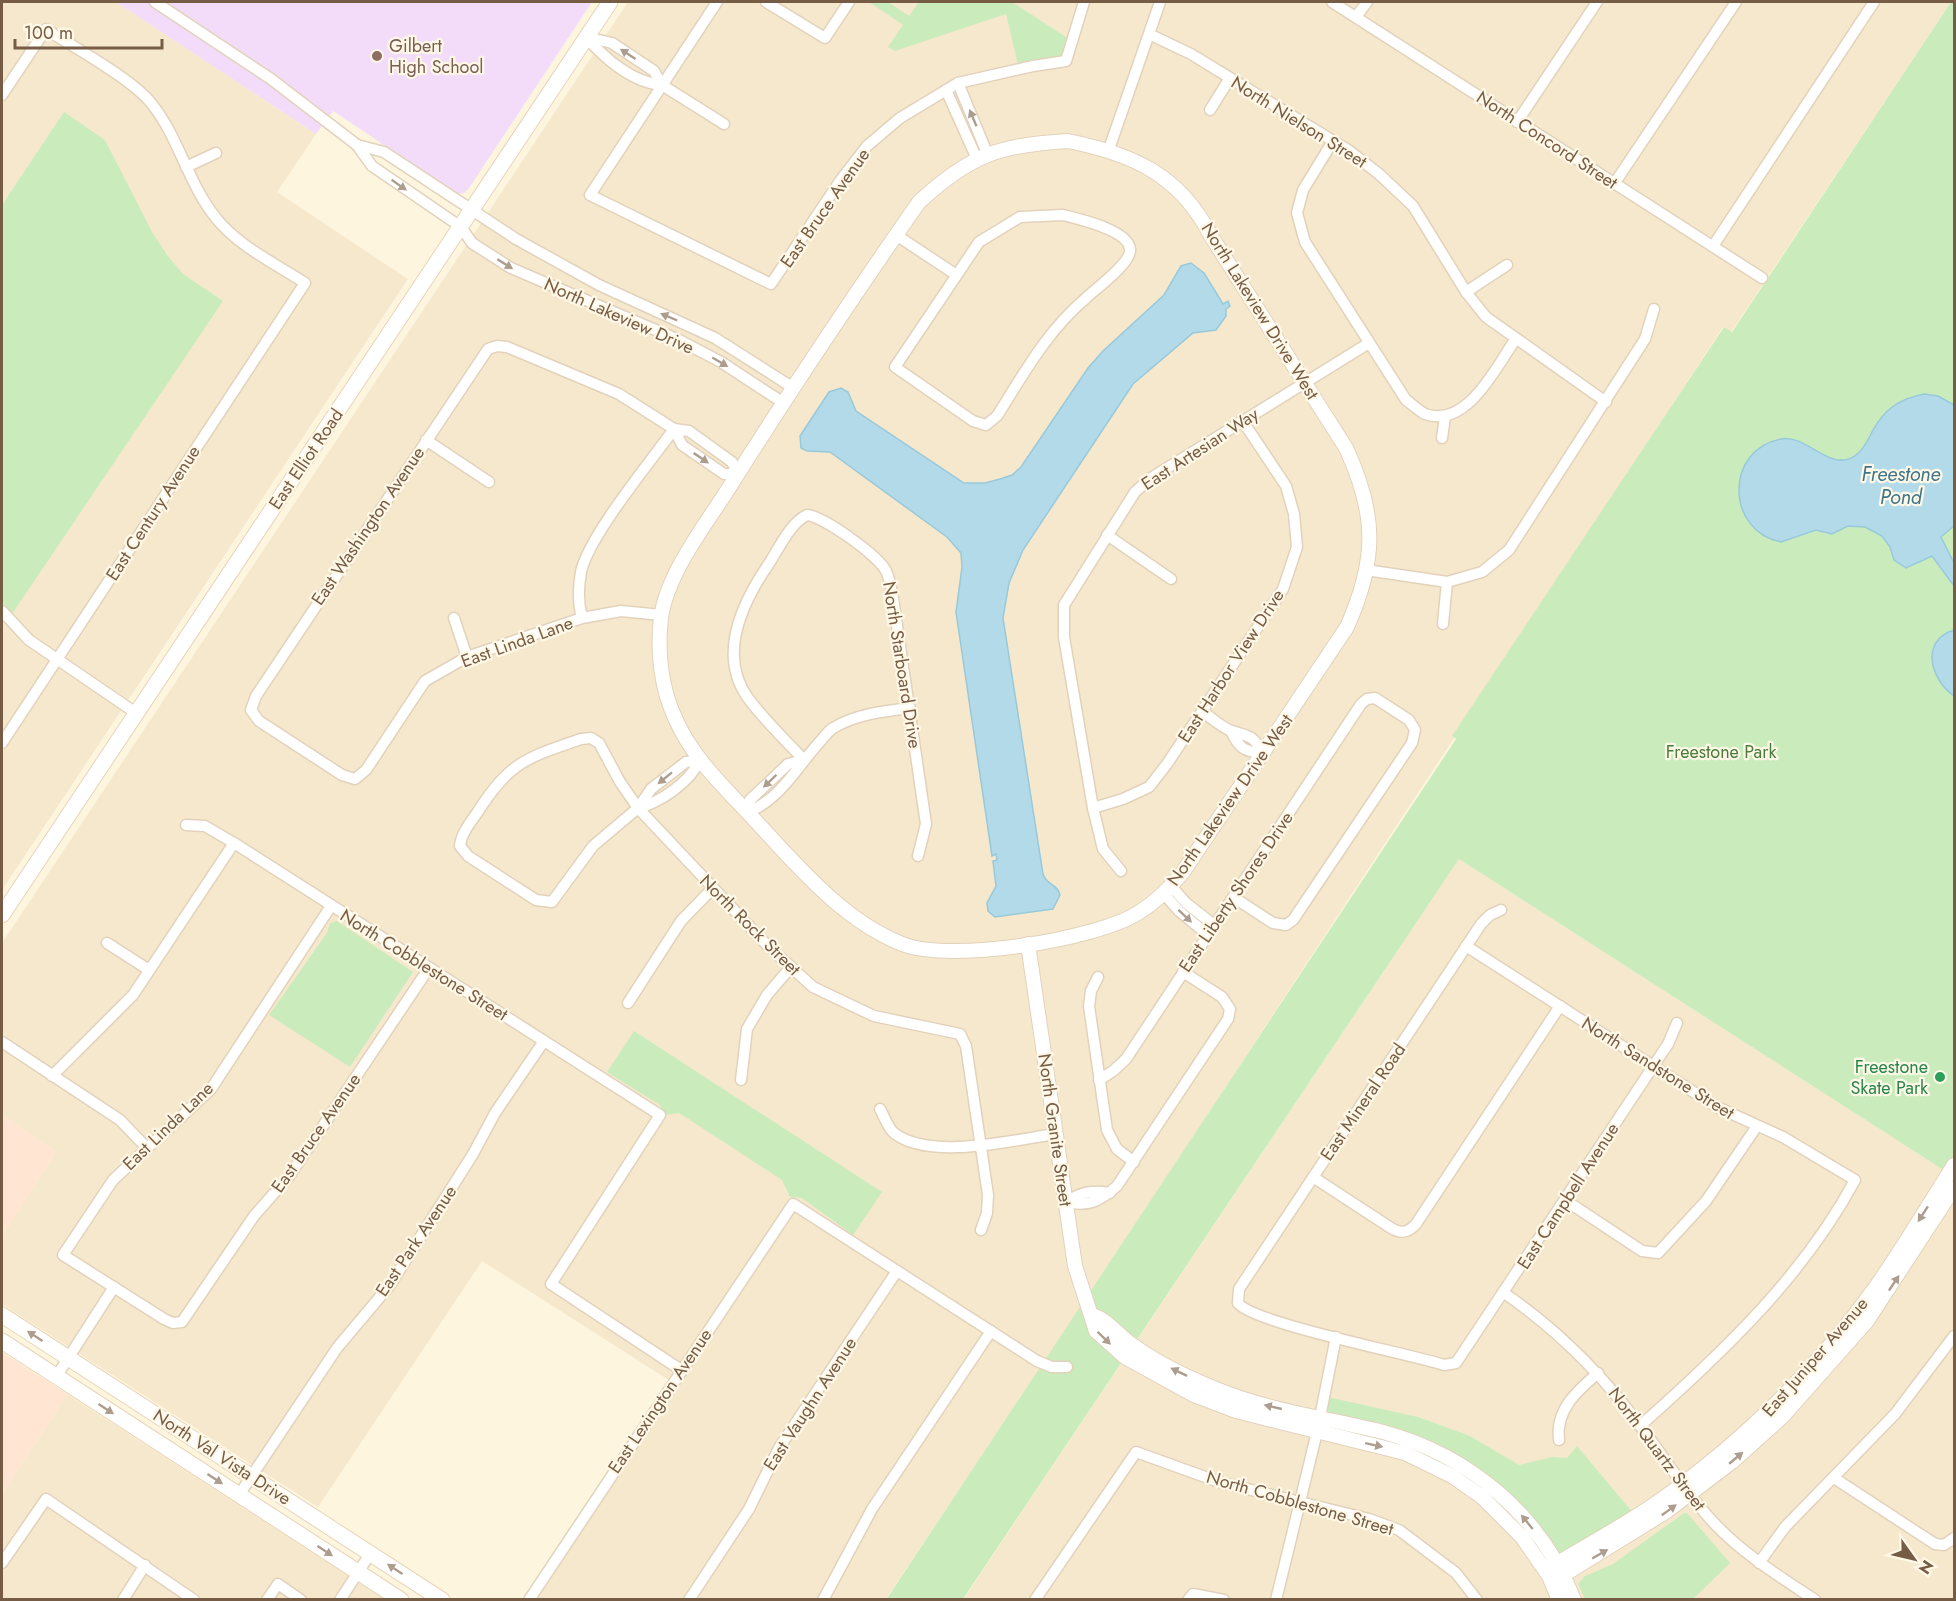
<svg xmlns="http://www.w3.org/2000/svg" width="1956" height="1601" font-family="Jost,sans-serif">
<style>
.residential{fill:#f6e8cd}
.commercial{fill:#ffe5d2}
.education{fill:#f2dcfa}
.green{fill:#caecbd}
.water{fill:#b3dae8;stroke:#98c9db;stroke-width:1.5}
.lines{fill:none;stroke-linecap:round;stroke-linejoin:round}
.minor-casing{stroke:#e2d2bb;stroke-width:13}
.tertiary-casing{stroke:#e2d2bb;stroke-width:16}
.secondary-casing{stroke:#e8d4b8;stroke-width:17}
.minor{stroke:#fff;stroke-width:10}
.tertiary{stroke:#fff;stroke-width:14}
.secondary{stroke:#fff;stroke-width:15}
.oneway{fill:#ad9d8f}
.education-dot{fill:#8d6e63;stroke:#fff8e7;stroke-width:2}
.leisure-dot{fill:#2e9e5b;stroke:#fff8e7;stroke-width:2}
.labels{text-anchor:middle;stroke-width:4.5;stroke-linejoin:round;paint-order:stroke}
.education-label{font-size:18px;fill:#785e54;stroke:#fff8e7;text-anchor:start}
.street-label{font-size:18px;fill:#765c45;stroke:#fff8e7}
.park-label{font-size:18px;fill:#487d3c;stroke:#fff8e7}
.leisure-label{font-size:18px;fill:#27864d;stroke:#fff8e7;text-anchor:end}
.water-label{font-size:20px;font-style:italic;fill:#3d758b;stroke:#fff8e7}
</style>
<rect width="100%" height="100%" fill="#fef5df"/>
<!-- residential -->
<g class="residential">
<polygon points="2,2 116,2 316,134 277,192 408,279 2,890"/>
<polygon points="628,2 1951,2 1731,332 1723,327 1075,1317 886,1599 536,1599 678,1386 482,1261 318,1507 2,1304 2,1236 56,1152 2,1115 2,943"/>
<polygon points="1459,859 1945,1171 1943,1175 1954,1183 1954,1599 963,1600"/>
<polygon points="67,1394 384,1599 2,1599 2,1495"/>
</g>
<!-- commercial -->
<g class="commercial">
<polygon points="2,1115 56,1152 2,1236"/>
<polygon points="2,1352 67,1394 2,1495"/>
</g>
<!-- education -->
<polygon class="education" points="116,2 592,2 469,188 464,193 457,194 333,111 316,134"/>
<!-- green -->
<g class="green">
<polygon points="869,2 888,2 909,16 919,2 1012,2 1072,41 1066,61 1019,69 1006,14 895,51 888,47 903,25"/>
<polygon points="1951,2 1954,2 1954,1156 1945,1171 1459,859 963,1599 886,1600 1456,739 1452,736 1724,327 1732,332"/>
<polygon points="64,112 105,140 152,232 167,255 183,274 223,301 12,614 2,601 2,205"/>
<polygon points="337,921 413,972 350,1067 269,1015 327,933 330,923"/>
<polygon points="634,1031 882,1192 853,1235 802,1198 790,1197 782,1180 679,1113 665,1115 660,1105 607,1072"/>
<path d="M1323,1396l95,21 52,19 49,29 33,-8 15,1 10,-12 56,67 -81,54c-41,-61 -84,-101 -154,-124 -26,-9 -54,-12 -81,-18z"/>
<polygon points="1684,1513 1687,1513 1730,1563 1693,1599 1585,1599 1578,1584 1585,1576 1613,1564"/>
</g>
<!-- water -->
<g class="water">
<path d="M1191,263l13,10 19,31 5,-3 2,5 -4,3v7l-10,14 -23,3 -60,51 -110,166 -14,33 -6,35 40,256c3,11 15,10 17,21l-7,14 -58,8 -7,-6 -1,-8 9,-17 -3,-25 4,-1 -1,-6 -4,2 -36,-244 6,-45 -1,-14 -14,-16 -117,-85 -23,-1 -6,-3 -1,-12 29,-44 12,-4 7,4 8,19 108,72h21l15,-4 12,-4 9,-8 67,-99 15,-17 61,-56 17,-29z"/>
<path d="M1924,394l14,2 16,9v121l-13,11 13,26v23l-22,-30 -26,12 -12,-8 -4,-13 -8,-11 -17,-9 -17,-1 -16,8 -16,-4 -35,12c-56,-11 -56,-93 0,-103 27,-5 49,35 75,16 8,-6 12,-15 16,-23 12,-23 27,-33 52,-38z"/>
<path d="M1954,630v66c-23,-16 -35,-55 0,-66z"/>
</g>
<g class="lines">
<defs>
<g id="minor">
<polyline points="155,2 271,79 357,145 372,166 461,227 472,243 511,268 679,340 721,362 782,402"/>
<polyline points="717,2 590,195 771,284 840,181 867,146 900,118 958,83 1033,66 1066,61 1084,2"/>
<polyline points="766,2 825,38 849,2"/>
<polyline points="1332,2 1762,278"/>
<polyline points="1356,17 1367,2"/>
<polyline points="1151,35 1191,54 1348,150 1379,174 1413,206 1466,292 1486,317 1606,402"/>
<polyline points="586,37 612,43 654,71 662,85 724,124"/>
<path d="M586,37c18,21 47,46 76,48"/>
<polyline points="958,83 987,153"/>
<polyline points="946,90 977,159"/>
<path d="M2,95l44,-66c27,18 86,50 105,74 28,34 37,81 65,115 22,28 60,46 89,65l-303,460"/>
<polyline points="1210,110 1230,78"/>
<polyline points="1517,122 1597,2"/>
<path d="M1333,141l-30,49 -6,23 8,29 101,158c6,4 13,11 19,14 42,15 71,-47 90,-74"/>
<polyline points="357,145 384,152 516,239 599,285 715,338 792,387"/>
<polyline points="1109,149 1160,2"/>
<polyline points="186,167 216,153"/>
<polyline points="1614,184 1736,2"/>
<path d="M1063,215c16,4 65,15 67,34 2,14 -35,40 -45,50 -38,32 -62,76 -88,117l-11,9 -13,-4 -78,-54 84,-125 41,-25z"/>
<polyline points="896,235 955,274"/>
<polyline points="1713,246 1874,2"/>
<polyline points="1466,292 1507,265"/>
<polyline points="1442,438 1445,417"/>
<polyline points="426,440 489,482"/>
<polyline points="1107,535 1171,579"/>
<polyline points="1366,570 1447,582 1482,572 1509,550 1645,339 1654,309"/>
<polyline points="2,611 29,640 136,713"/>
<polyline points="661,615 621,611 582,618 467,657 425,681 366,770 355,779 342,775 259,721 251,710 256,696 488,349 497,346 507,347 619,394 674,429 689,431 732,462 738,474 724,474 682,445 674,429"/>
<polyline points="454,618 467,657"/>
<path d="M582,618c-4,-15 -4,-30 -1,-46 7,-35 70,-111 93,-143"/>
<polyline points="1443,624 1447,582"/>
<path d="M1203,712c9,6 19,16 29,19 18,6 21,4 31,22 -19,-1 -24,-5 -32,-22"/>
<path d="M804,760c-19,-20 -40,-40 -56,-62 -31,-43 -6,-95 20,-133 10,-15 22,-42 39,-50 16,1 72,41 79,56 4,8 5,18 7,27l33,226 -8,32"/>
<path d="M638,808c23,-6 52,-26 62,-48l-14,2 -35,27 -13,19 -45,38 -41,56 -16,-2 -68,-44 -8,-10c1,-12 10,-23 17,-33 32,-51 49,-55 104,-74l10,-1 8,5 21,39 18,26 129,137 46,42 61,29 86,18 6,12 22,149 -1,18 -6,17"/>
<polyline points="1093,808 1123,799 1149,787 1167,764 1283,589 1297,547 1294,514 1286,486 1242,420"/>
<path d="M748,812c31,-12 48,-43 69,-67 5,-5 10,-13 16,-17 23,-14 51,-17 77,-20"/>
<polyline points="748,812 750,800 788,764 804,760"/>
<polyline points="186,825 205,826 234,843 660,1115 551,1284 681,1370"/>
<polyline points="1121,871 1103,849 1093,808 1064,637 1064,605 1135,492 1151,478 1369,343"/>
<polyline points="1171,886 1186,903 1214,925"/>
<polyline points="1164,894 1179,911 1208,935"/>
<polyline points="331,906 211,1089 113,1180 63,1255 164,1319 173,1323 182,1322 254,1216 290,1175 429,968"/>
<path d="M1501,910l-11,5 -9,9 -242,365 -1,14c14,20 172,51 206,62l12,-2 212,-319 9,-21"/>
<polyline points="107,943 149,970"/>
<path d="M1466,946l251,161 66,30 72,43c-52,97 -134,174 -215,246"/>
<polyline points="1098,977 1091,991 1089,1006 1107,1130 1117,1149 1134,1162"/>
<polyline points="628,1003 681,921 713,888"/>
<polyline points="2,1042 120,1120 146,1147"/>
<polyline points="52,1076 133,995 234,843"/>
<polyline points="741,1080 747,1029 767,995 790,968"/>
<polyline points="1099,1080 1113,1071 1126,1059 1361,704 1367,699 1375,698 1409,720 1415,730 1412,743 1293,920 1286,925 1273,923 1233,897"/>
<path d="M880,1109c4,7 8,19 14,24 36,28 119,7 161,1"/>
<path d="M1313,1177l78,51c10,6 17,5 25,-4l144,-218"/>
<polyline points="1565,1200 1642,1251 1658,1253 1706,1201 1757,1126"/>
<path d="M1066,1202c23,5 34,-1 51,-16l111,-167 2,-10 -8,-12 -39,-25"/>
<path d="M1066,1202c15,-10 26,-12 44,-9"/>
<path d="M1504,1293c54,37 98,81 137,134 24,31 45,66 72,95 30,32 66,54 102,78"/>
<polyline points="56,1377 114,1287"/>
<path d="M1559,1440c-4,-30 18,-49 39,-67"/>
<polyline points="1834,1478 1935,1544 1944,1545 1954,1538"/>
<polyline points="239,1495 337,1348 390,1285 473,1154 495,1113 544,1041"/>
<polyline points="2,1563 46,1499 194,1600"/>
<polyline points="1759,1563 1785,1527 1895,1414 1954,1336"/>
<polyline points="123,1600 145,1565"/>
<polyline points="267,1600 278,1584 301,1600"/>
<polyline points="340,1600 370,1554"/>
<polyline points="529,1600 793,1204 1037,1361 1052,1367 1067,1367"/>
<polyline points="689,1600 749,1509 779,1448 897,1271"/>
<polyline points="823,1600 872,1509 991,1331"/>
<polyline points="1035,1600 1136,1452 1219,1482 1369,1519 1399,1530 1456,1573 1477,1600"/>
<polyline points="1188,1600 1193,1594 1224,1600"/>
<polyline points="1276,1600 1317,1432 1336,1337"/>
</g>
<g id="tertiary">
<path d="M1068,141c65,13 112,34 143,95l135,212c31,67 31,112 1,179l-164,245c-13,16 -27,30 -45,41 -44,27 -184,49 -233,32 -62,-23 -110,-82 -154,-129 -28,-30 -58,-58 -75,-96 -15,-31 -19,-68 -15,-102 6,-46 47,-96 71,-135 60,-95 122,-188 187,-281 51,-47 80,-57 149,-61z"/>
<polyline points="1028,944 1075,1266 1096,1331 1125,1357 1194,1395 1236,1411 1405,1453 1452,1476 1482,1497 1522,1537 1549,1576 1559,1600"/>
<path d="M1092,1315c16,5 26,20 39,29 26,19 55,33 85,45 53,22 111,29 167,43 86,23 159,84 191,168"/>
<path d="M1546,1570c36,-22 74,-42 109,-66 84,-59 160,-133 220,-216 28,-40 53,-82 79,-123"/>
<polyline points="1557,1579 1667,1511 1733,1461 1782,1417 1867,1321 1954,1188"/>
</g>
<g id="secondary">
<polyline points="2,915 610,2"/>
<polyline points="2,1315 442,1600"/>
<polyline points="2,1341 401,1600"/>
</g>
</defs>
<!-- minor casing -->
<use href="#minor" class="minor-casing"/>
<!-- tertiary casing -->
<use href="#tertiary" class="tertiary-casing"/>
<!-- secondary casing -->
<use href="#secondary" class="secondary-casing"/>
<!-- minor -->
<use href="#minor" class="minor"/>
<!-- tertiary -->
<use href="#tertiary" class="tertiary"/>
<!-- secondary -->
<use href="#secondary" class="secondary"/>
</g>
<!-- one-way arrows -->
<defs><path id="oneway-solid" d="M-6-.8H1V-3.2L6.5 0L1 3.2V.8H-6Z" transform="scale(1.5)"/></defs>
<g class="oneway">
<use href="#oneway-solid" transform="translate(628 54) rotate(-147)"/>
<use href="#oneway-solid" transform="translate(973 118) rotate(-113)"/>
<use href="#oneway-solid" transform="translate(399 185) rotate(35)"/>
<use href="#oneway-solid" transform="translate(505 264) rotate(32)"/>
<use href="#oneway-solid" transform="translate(669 317) rotate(-157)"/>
<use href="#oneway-solid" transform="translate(720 362) rotate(30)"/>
<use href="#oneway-solid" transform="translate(701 458) rotate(34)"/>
<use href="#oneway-solid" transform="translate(665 778) rotate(141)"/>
<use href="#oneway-solid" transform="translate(770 781) rotate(136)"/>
<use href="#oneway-solid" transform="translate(1185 916) rotate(43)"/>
<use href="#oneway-solid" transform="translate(1923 1214) rotate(123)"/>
<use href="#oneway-solid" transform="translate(1894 1283) rotate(-56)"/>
<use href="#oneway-solid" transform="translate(35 1336) rotate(-147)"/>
<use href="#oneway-solid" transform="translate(1104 1338) rotate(44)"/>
<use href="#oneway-solid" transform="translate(1179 1372) rotate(-154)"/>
<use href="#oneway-solid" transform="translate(1273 1407) rotate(-167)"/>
<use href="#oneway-solid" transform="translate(106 1409) rotate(33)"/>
<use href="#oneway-solid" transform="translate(1374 1445) rotate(12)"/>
<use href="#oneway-solid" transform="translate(1736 1458) rotate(-40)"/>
<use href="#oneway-solid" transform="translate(215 1479) rotate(33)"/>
<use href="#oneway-solid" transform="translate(1669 1510) rotate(-36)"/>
<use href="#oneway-solid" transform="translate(1527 1522) rotate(-129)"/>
<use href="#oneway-solid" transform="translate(325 1551) rotate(33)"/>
<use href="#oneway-solid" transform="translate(1600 1554) rotate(-30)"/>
<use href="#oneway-solid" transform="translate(395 1569) rotate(-147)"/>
</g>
<!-- markers -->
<circle class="education-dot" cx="377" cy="56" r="6"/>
<circle class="leisure-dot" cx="1940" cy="1077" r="6"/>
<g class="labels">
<!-- education labels -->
<g class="education-label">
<text x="389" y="52">Gilbert<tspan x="389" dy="21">High School</tspan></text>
</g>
<!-- street labels -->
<g class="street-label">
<text transform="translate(1299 122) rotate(32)" y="6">North Nielson Street</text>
<text transform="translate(1547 140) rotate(33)" y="6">North Concord Street</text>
<text transform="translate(825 208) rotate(-55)" y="6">East Bruce Avenue</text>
<text transform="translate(1260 311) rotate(58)" y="6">North Lakeview Drive West</text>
<text transform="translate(619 316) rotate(24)" y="6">North Lakeview Drive</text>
<text transform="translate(1200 449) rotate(-33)" y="6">East Artesian Way</text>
<text transform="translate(306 459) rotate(-56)" y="6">East Elliot Road</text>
<text transform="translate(153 513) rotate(-57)" y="6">East Century Avenue</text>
<text transform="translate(368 526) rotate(-56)" y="6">East Washington Avenue</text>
<text transform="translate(517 642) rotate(-20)" y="6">East Linda Lane</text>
<text transform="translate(902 665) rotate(81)" y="6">North Starboard Drive</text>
<text transform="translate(1231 666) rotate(-57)" y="6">East Harbor View Drive</text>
<text transform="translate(1230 800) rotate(-55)" y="6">North Lakeview Drive West</text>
<text transform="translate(1236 892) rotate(-56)" y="6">East Liberty Shores Drive</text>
<text transform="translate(750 925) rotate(45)" y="6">North Rock Street</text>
<text transform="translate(424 965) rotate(32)" y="6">North Cobblestone Street</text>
<text transform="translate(1658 1068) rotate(32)" y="6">North Sandstone Street</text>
<text transform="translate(1363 1102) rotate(-56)" y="6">East Mineral Road</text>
<text transform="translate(168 1126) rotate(-44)" y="6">East Linda Lane</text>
<text transform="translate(1055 1130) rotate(82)" y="6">North Granite Street</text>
<text transform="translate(316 1133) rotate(-55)" y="6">East Bruce Avenue</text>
<text transform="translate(1568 1196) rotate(-57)" y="6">East Campbell Avenue</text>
<text transform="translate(416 1241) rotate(-56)" y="6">East Park Avenue</text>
<text transform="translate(1815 1357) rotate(-49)" y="6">East Juniper Avenue</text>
<text transform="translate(660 1401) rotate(-56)" y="6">East Lexington Avenue</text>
<text transform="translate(810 1404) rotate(-57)" y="6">East Vaughn Avenue</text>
<text transform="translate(1657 1449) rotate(53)" y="6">North Quartz Street</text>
<text transform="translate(222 1457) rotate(33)" y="6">North Val Vista Drive</text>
<text transform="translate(1300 1503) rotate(16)" y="6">North Cobblestone Street</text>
</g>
<!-- park labels -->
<g class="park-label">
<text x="1721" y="758">Freestone Park</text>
</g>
<!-- leisure labels -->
<g class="leisure-label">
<text x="1928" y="1073">Freestone<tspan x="1928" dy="21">Skate Park</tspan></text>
</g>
<!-- water labels -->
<g class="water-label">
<text x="1901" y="481">Freestone<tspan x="1901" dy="23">Pond</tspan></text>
</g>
</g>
<!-- border -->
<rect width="1956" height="1601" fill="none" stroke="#765c45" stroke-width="6"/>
<!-- north arrow -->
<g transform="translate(1914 1559) rotate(124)" stroke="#fff8e7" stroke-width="4.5" paint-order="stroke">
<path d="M0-4.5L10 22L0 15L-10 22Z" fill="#765c45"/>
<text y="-9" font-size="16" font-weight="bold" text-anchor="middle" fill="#765c45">N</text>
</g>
<!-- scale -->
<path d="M15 39v9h147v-9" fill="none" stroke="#765c45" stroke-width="3"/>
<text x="24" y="39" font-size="18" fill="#765c45" stroke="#fff8e7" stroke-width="4.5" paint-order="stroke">100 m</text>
</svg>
